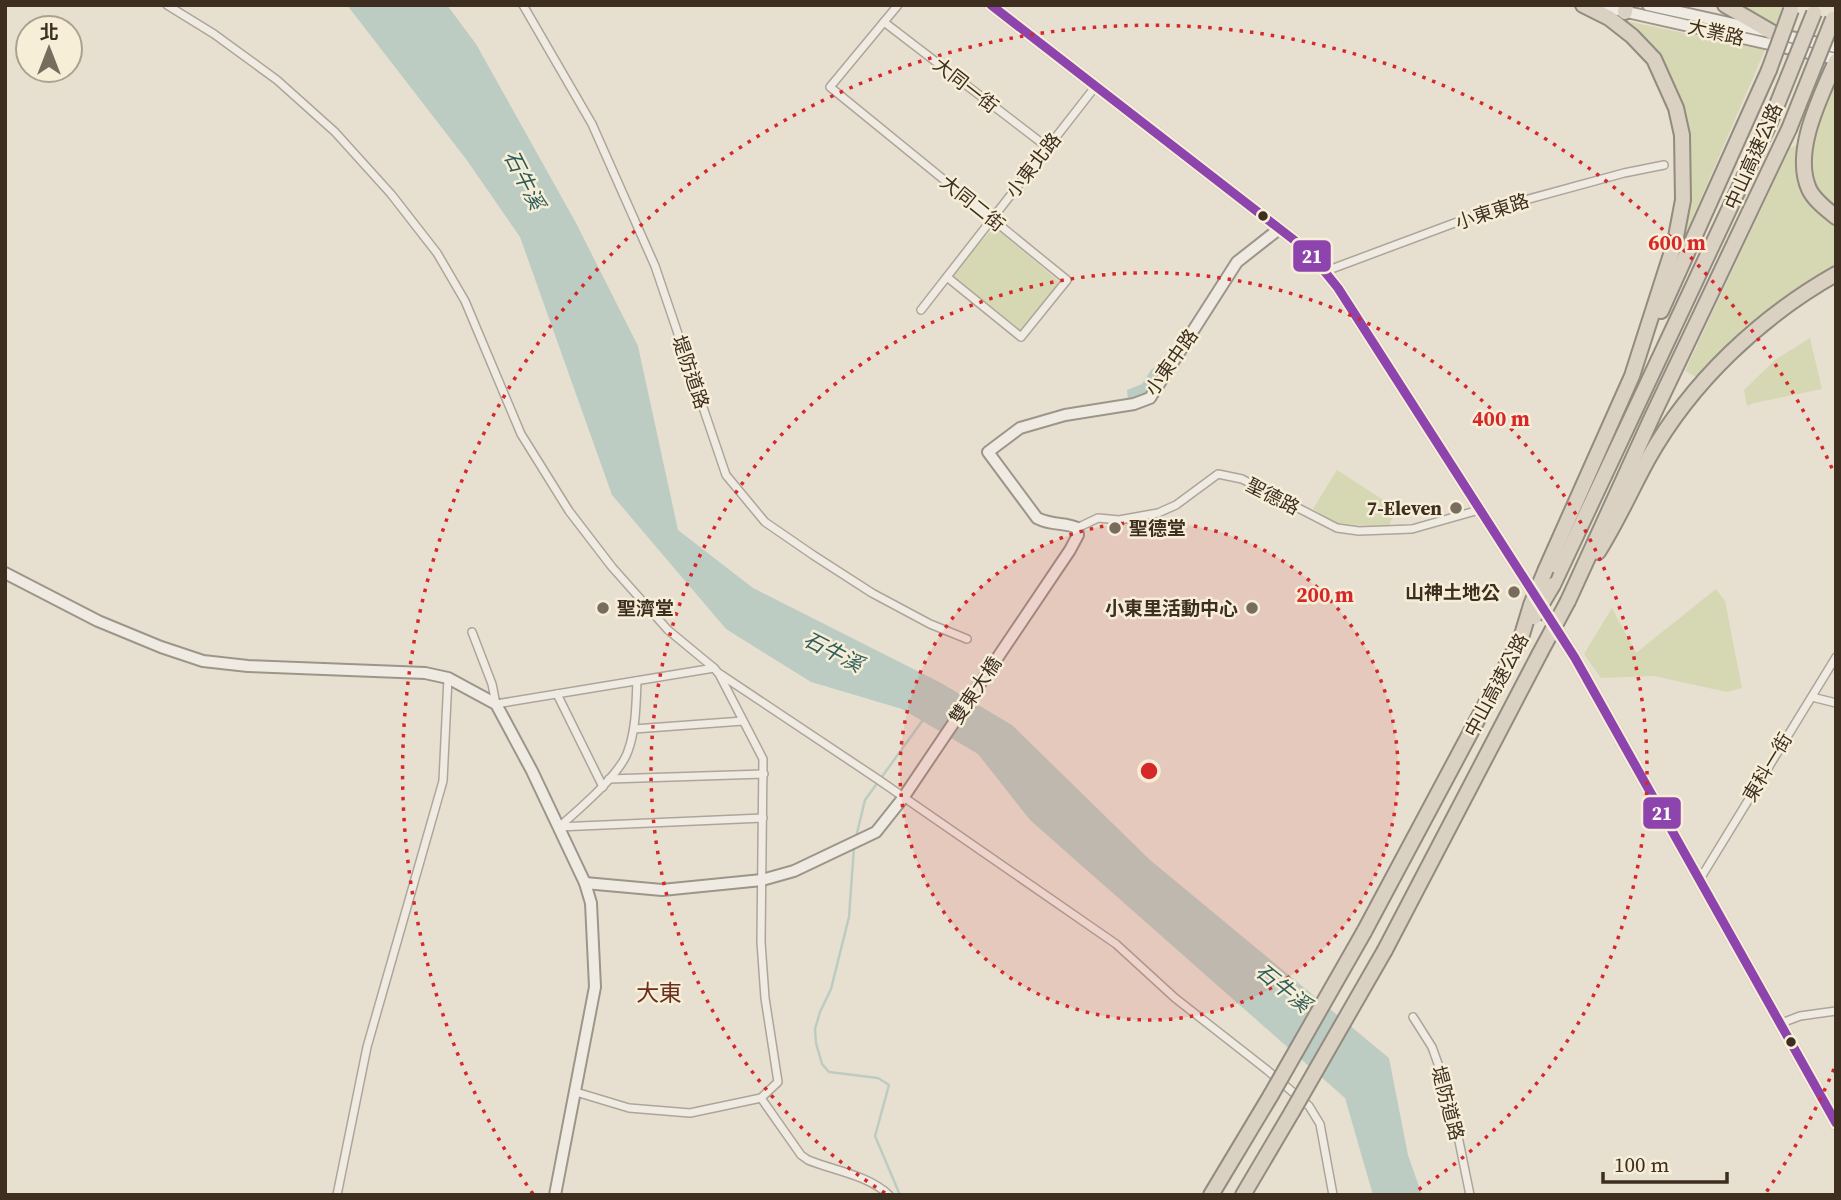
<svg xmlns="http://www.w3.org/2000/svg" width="1841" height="1200" font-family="'Source Serif 4','Noto Sans TC',serif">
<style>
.green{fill:#d6d7b3}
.water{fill:#bcccc2}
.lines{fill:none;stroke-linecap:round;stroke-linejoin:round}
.stream{stroke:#bcccc2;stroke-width:2.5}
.street-casing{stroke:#ada599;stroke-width:10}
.secondary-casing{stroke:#9c958a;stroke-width:14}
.highway-casing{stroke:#928b80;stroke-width:18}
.street{stroke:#efebe3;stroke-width:7}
.secondary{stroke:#efebe3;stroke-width:10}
.highway{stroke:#dad1c2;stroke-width:14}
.highway-bridge-casing{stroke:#928b80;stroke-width:18;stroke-linecap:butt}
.highway-bridge{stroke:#dad1c2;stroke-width:14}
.bus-1-casing{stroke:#f7eed8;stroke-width:14}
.bus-1{stroke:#8e44ad;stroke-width:9}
.ring{fill:none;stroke:#d62828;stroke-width:3.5;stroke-dasharray:3.5 7}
.bus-dot{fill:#3d2e20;stroke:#f7eed8;stroke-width:2.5}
.poi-dot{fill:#786c5e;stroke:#f7eed8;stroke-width:2.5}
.labels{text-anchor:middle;stroke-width:5;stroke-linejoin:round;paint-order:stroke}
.street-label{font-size:19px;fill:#3d2e20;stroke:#f7eed8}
.poi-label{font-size:19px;font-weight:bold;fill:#3d2e20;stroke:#f7eed8;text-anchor:end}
.water-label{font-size:21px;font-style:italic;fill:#2f5d5a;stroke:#f7eed8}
.quarter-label{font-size:23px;fill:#6b2e1e;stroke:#f7eed8}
.centre{fill:#d62828;stroke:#f7eed8;stroke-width:3.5}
.ring-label{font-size:21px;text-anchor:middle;font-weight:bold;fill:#d62828;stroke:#f7eed8;stroke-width:5;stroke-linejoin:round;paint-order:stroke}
.line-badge{stroke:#f7eed8;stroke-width:2.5}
.badge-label{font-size:19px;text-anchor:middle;font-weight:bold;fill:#fff}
</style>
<rect width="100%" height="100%" fill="#e7e0d1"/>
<!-- green -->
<g class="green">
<polygon points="1733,5 1786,5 1775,25"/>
<polygon points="1626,21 1765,50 1679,249 1689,196 1691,151 1677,101 1649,44"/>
<polygon points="1836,71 1836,208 1819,191 1810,177 1811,134"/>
<path d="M1797,145c1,47 6,47 39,79v44l-91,61 -47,49 -13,-7 105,-223z"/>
<polygon points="994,227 1061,283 1020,332 952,275"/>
<polygon points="1810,338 1822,389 1754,403 1747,406 1744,390 1775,360"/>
<polygon points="1337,470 1397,509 1388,527 1337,524 1313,509"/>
<polygon points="1716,589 1725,601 1742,688 1727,692 1654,676 1601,678 1584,654 1612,608 1636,653"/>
</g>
<!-- water -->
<g class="water">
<polygon points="347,5 447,5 476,44 576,223 638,346 678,530 753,588 941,683 1012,725 1150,860 1389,1058 1408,1155 1422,1195 1373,1195 1345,1098 1030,820 978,754 902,709 811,682 726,629 612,495 520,237 466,159"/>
<polygon points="1157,366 1161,372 1148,392 1128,401 1127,390 1142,384 1151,370"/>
</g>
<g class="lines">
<!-- stream -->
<g class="stream">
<polyline points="856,837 865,800 923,720"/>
<polyline points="854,847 849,917 831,989 820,1012 815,1029 816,1043 822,1064 829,1072 878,1078 889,1085 875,1136 900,1195"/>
</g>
<defs>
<g id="street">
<polyline points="167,5 214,34 277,80 335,132 391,194 437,253 465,301 521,434 569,511 612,567 668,630 714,668"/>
<polyline points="523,5 592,124 655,266 726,475 765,522 813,555 872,593 930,624 967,639"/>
<polyline points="898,5 830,87 1067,280 1021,337 947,277"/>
<polyline points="884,22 1047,147"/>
<polyline points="1326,271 1492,209 1624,173 1664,165"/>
<polyline points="921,310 1095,87"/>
<polyline points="1077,528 1098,518 1119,520 1158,513 1176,505 1218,474 1242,479 1337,528 1359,531 1412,529 1479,510"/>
<polyline points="472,632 492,684 496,704 714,668 719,674 763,759 761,942 765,998 778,1082 761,1098 690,1113 629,1108 576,1092"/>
<polyline points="720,674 876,778 1116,944 1175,998 1267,1070 1309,1106 1320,1124 1333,1195"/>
<polyline points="557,694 603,787"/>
<polyline points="1812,697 1836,703"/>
<polyline points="634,729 743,721"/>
<polyline points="609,779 764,774"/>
<polyline points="558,827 763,818"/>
<path d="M559,827c19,-17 61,-52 69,-76 8,-22 8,-47 9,-70"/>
<polyline points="1700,879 1836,657"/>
<polyline points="1413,1017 1432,1047 1450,1097 1470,1195"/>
<polyline points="1779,1024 1800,1016 1836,1011"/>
<path d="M761,1098l40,57 7,5c27,11 60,15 81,35"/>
<polyline points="337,1195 367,1047 443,781 448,678"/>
</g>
<g id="secondary">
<polyline points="991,5 1294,240 1312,256 1338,288 1575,658 1836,1123"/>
<polyline points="1596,5 1836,59"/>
<polyline points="1648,5 1836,47"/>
<polyline points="5,573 98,621 161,647 203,661 248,666 425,673 448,678 496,704 532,771 585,883 591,903 595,987 555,1195"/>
<path d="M585,883l77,7 100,-10 32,-9 82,-39 27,-34 167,-248 8,-15 -1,-7c-11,-6 -25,-2 -40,-10l-49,-66 32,-24 45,-13 69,-11 16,-6 87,-136 42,-33"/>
</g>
<g id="highway">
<polyline points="1725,5 1775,34"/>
<polyline points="1625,12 1626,5"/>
<path d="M1836,61c-15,35 -44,90 -27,128 5,11 17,20 27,28"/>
<polyline points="1661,311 1769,70"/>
<path d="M1598,552c19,-30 33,-62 50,-93 43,-77 112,-142 188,-185"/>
<polyline points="1546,569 1632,376 1675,242 1683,200 1682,135 1676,108 1654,59 1632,36 1609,18 1583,5"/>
<polyline points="1553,585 1770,122"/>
<polyline points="1568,601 1652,417 1789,129"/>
<polyline points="1364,932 1521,638"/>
<polyline points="1385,950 1540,653"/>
<polyline points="1211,1195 1271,1095"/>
<polyline points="1243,1195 1292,1112"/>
</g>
</defs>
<!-- street casing -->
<use href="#street" class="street-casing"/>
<!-- secondary casing -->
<use href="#secondary" class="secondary-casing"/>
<!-- highway casing -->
<use href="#highway" class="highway-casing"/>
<!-- street -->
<use href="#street" class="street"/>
<!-- secondary -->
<use href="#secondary" class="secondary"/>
<!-- highway -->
<use href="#highway" class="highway"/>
<defs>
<g id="highway-bridge">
<polyline points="1769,70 1791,10"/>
<polyline points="1770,122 1814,13"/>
<polyline points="1789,129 1833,19"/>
<polyline points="1534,617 1553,585"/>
<polyline points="1521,638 1531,605 1546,569"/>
<polyline points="1540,653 1568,601"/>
<polyline points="1271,1095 1364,932"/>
<polyline points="1292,1112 1385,950"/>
</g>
</defs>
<!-- highway-bridge casing -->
<use href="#highway-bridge" class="highway-bridge-casing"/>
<!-- highway-bridge -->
<use href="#highway-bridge" class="highway-bridge"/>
<defs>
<polyline id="bus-1" points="991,5 1294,240 1312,256 1338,288 1575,658 1836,1123"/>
</defs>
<!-- bus-1 casing -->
<use href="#bus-1" class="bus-1-casing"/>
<!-- bus-1 -->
<use href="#bus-1" class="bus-1"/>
</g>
<!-- distance rings -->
<circle cx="1149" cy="771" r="249" fill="#d62828" fill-opacity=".12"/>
<g class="ring">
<circle cx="1149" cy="771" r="249"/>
<path d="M885 1193A498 498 0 1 1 1413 1193"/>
<path d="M1834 1069A747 747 0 0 1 1765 1194M533 1194A747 747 0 1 1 1834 473"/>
</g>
<!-- markers -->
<g class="bus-dot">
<circle cx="1263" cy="216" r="6"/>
<circle cx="1791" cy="1042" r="6"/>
</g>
<g class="poi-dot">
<circle cx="1456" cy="508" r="7"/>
<circle cx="1115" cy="528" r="7"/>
<circle cx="1514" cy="592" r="7"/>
<circle cx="603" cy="608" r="7"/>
<circle cx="1252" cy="608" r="7"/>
</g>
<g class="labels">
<!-- street labels -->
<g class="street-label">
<text transform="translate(1716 32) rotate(13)" y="7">大業路</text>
<text transform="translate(966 85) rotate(38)" y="7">大同一街</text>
<text transform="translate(1753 156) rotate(-66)" y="7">中山高速公路</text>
<text transform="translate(1033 165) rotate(-52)" y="7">小東北路</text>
<text transform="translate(973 203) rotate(39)" y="7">大同二街</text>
<text transform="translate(1492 211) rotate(-18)" y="7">小東東路</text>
<text transform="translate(1171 362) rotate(-55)" y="7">小東中路</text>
<text transform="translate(691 372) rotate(71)" y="7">堤防道路</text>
<text transform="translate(1273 496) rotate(27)" y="7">聖德路</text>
<text transform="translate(1496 685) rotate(-62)" y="7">中山高速公路</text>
<text transform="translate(975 690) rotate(-56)" y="7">雙東大橋</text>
<text transform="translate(1767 767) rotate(-59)" y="7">東科一街</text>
<text transform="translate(1448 1103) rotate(75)" y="7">堤防道路</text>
</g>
<!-- poi labels -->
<g class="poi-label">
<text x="1442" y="515">7-Eleven</text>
<text x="1129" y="535" text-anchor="start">聖德堂</text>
<text x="1500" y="599">山神土地公</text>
<text x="617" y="615" text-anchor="start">聖濟堂</text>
<text x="1238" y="615">小東里活動中心</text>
</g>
<!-- water labels -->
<g class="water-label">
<text transform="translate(524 180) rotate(63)" y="7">石牛溪</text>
<text transform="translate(833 652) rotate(27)" y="7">石牛溪</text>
<text transform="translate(1283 988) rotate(39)" y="7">石牛溪</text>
</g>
<!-- quarter labels -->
<g class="quarter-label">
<text x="659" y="1001">大東</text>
</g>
</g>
<circle cx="1149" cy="771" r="10" class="centre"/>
<g class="ring-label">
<text x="1677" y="250">600 m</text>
<text x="1501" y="426">400 m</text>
<text x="1325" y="602">200 m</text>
</g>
<g class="line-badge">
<rect x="1292" y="239" width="40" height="34" rx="7" fill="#8e44ad"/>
<rect x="1642" y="796" width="40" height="34" rx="7" fill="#8e44ad"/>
</g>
<g class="badge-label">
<text x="1312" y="263">21</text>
<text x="1662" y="820">21</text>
</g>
<!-- border -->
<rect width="1841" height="1200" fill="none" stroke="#3d2e20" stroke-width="14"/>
<!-- north arrow -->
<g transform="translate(49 49)"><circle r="33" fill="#f7eed8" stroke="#ada18e" stroke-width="2"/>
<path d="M0-5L12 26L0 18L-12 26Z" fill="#786c5e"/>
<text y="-10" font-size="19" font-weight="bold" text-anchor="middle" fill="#3d2e20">北</text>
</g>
<!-- scale -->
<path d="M1603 1172v10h124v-10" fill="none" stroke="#3d2e20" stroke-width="3.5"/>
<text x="1614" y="1172" font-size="21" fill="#3d2e20" stroke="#f7eed8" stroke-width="5" paint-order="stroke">100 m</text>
</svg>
